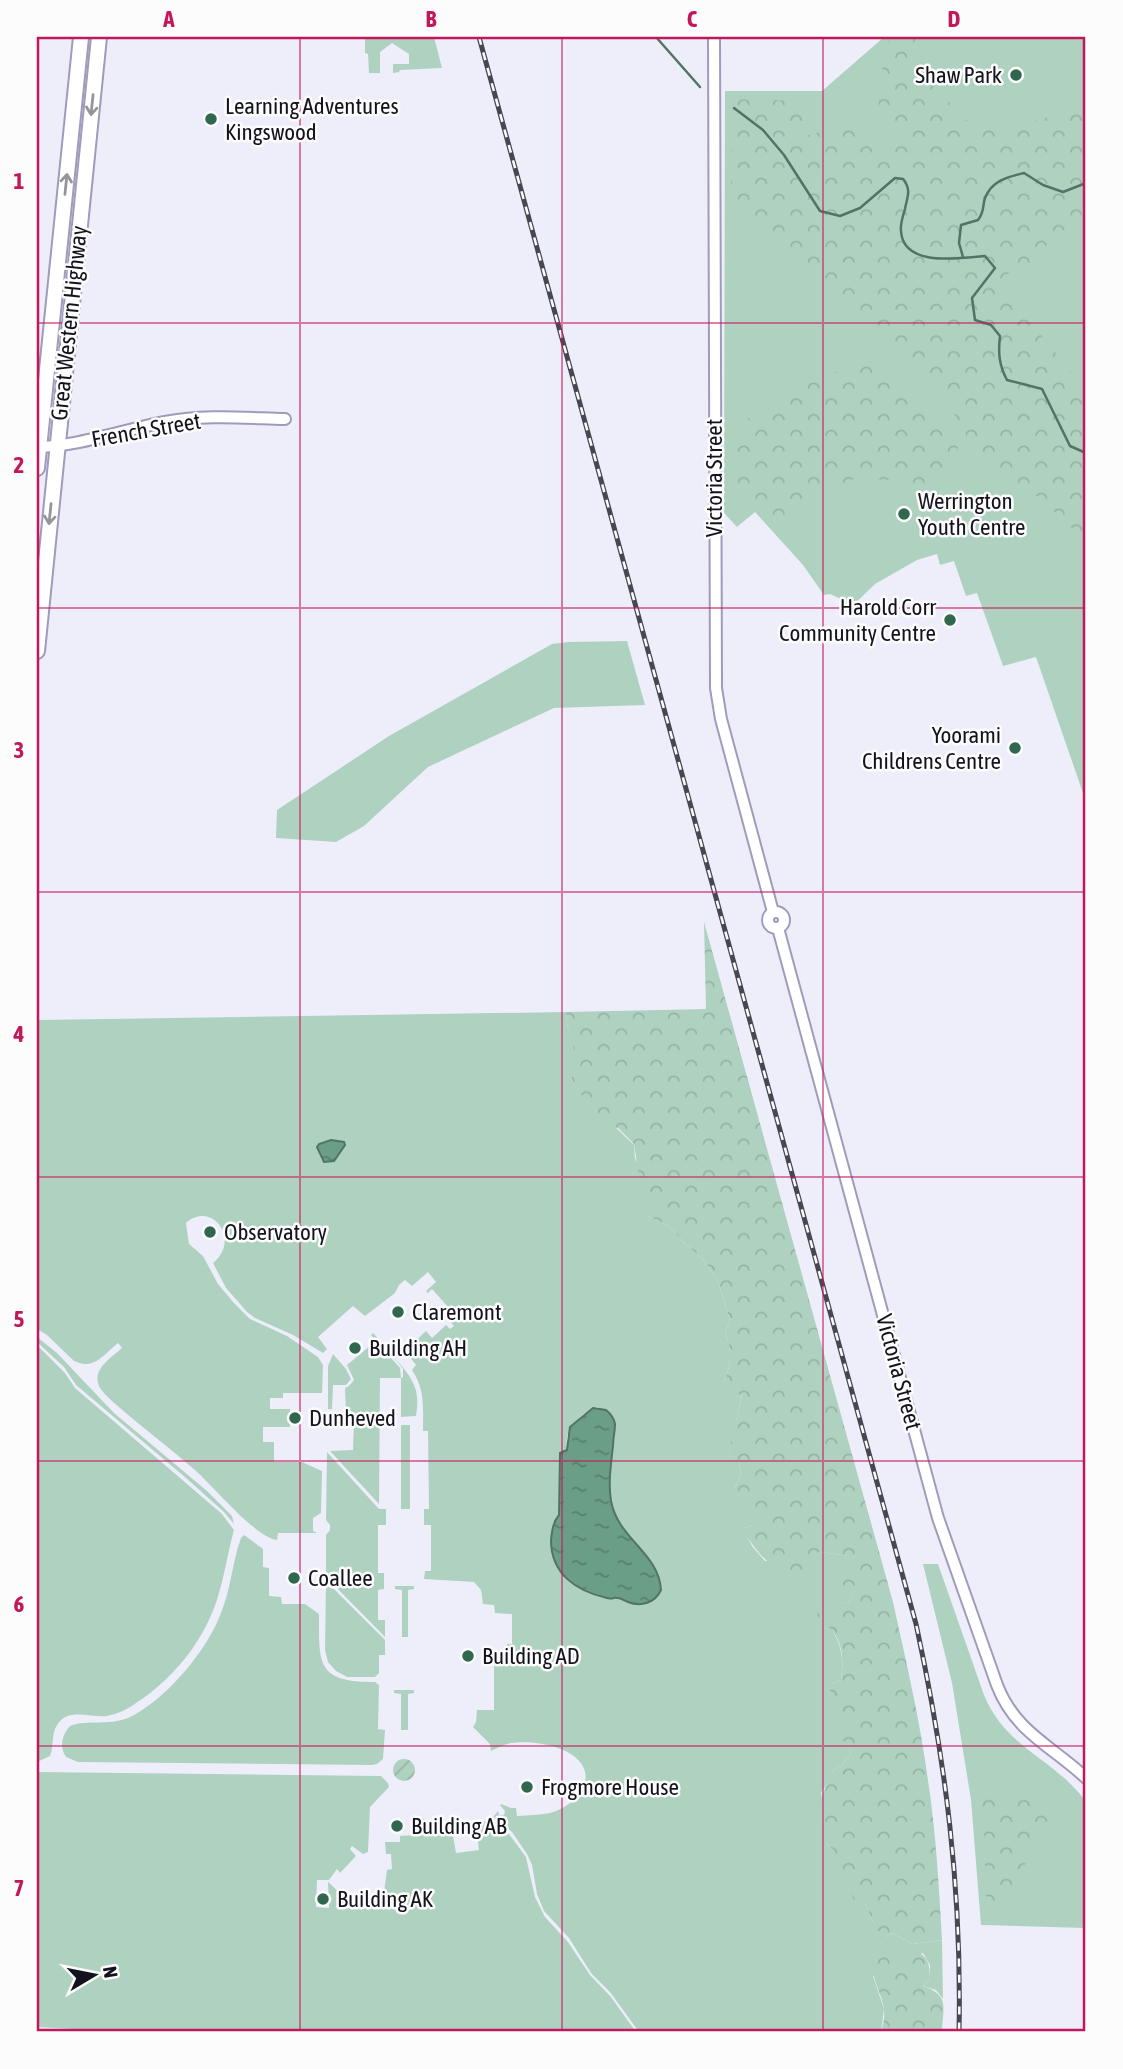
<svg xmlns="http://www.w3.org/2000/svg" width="1123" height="2069" font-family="'Asap Condensed',sans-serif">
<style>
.green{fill:#afd2c0;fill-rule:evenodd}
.forest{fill:url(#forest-crowns)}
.garden{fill:url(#garden-furrows)}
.water{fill:url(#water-ripples);stroke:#517466;stroke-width:2}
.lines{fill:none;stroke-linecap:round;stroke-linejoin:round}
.stream{stroke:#517466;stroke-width:2.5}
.tertiary-casing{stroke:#9e9cba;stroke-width:14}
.trunk-casing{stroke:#9e9cba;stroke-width:18}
.tertiary{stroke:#fff;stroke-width:10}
.trunk{stroke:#fff;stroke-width:14}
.rail-casing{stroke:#474651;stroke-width:5}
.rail{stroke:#fcfcfc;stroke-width:2.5;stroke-dasharray:8;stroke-linecap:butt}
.oneway{stroke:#959499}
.grid{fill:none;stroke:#c2185b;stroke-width:2;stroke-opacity:0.55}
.poi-dot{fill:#2f674f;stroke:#fcfcfc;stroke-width:2.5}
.labels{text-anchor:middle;stroke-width:5;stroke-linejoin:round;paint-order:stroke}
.poi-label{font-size:23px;fill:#13121d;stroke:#fcfcfc;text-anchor:start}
.street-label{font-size:23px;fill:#13121d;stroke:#fcfcfc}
.neatline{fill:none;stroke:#c2185b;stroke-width:2.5}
.grid-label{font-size:23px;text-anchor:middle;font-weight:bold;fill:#c2185b}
</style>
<defs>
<pattern id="forest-crowns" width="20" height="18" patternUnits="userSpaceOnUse" patternTransform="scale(1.75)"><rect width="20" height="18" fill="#afd2c0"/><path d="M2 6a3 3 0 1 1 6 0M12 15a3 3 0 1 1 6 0" fill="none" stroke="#96b3a5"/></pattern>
<pattern id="garden-furrows" width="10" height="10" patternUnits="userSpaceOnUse" patternTransform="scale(1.75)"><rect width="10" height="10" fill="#afd2c0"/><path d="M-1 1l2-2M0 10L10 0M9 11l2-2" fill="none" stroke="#96b3a5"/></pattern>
<pattern id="water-ripples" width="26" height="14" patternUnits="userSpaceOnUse" patternTransform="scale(1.75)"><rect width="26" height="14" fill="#6b9e86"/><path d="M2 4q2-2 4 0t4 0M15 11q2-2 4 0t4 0" fill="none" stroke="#577f6d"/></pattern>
</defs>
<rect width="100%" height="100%" fill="#eeeefb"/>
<!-- green -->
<g class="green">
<polygon points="365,37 434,37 442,68 400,70 399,72 393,73 393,64 409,64 409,54 392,43 380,52 380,73 369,73 368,54 365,53"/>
<polygon points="884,37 1086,37 1086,794 1084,796 1036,657 1003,666 977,593 966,596 954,561 940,565 937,554 917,560 875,584 843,615 839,598 830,594 824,595 803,565 755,512 737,527 724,513 725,91 822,91"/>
<polygon points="627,641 645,705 554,708 428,767 364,826 336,842 276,838 277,810 389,736 552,644 568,642"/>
<path d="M566,1012l1,11 9,31 -5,27 17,20 46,44 1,13 16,37 -4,21 22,10 15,17 19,16 15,23 8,25 4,14 -5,12c7,18 7,30 -1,48l18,13 -13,62 10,5 2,13 -6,14 24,30 -6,8 -10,2 9,18 13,15 46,-2 8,-7 40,5 -3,35 -8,11 -11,-1 -9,23c14,17 16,34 13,55l-10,4 11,30 9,40 -10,12 -8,4 -2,9 -10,14 6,51 7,7 14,24v13l17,15 8,19 12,16 7,-5 20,11 30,-4 1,59 -7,-9 -13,-4 7,-7v-14l-7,-12 -50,23 11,33 -3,23h-242l-29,-40 -19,-19 -22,-35 -25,-27 -7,-17 -5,-29 -5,-11 -15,-22 -19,-15 5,-6 1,4h5l1,-4 -5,-6 1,-1 10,4h5l1,8c11,-1 22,-1 33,-3 24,-6 51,-34 25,-56 -14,-12 -45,-17 -63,-14 -8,1 -14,5 -21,8l-1,-7 -17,-17 3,-5 1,-12h17v-49h8v-6h4l1,-11h5v-30l-17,-1 -1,-8 -11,-1 -2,-14 -7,-8 -50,-3 1,-8h6v-46h-7v-16h5l-1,-78h-5c0,-23 2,-42 -11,-61l4,-5 -10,-13 5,-4 -1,-2 16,-15 6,7 14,-13 4,4 4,-3 -12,-13 6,-6 -16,-18 -4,4 -2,-2 10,-9 -8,-10 -16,14 -7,-6 -6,5 -4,8 -30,23 -12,-10 -35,31 9,12 -4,4 -30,-18 -38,-17 -8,-6 -21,-24 -13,-25c29,-24 -2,-63 -27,-40l3,21 14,12 15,28 16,19 16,16 37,17 31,21 5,8 -1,28h-39v5h-13v11h20v18h-27v15h11v20h28l20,9 -1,42 -8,5v13l4,2h-39l-1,7c-22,-3 -63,-53 -81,-69 -27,-24 -56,-45 -83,-69 -5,-5 -11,-10 -14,-16 -7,-17 12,-28 23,-38l-4,-5c-14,11 -24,28 -44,18l-27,-26 -10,-6v-309zM597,1407c7,3 13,4 16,12 3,7 1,15 0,22 -2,19 -5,40 -2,60 2,9 5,17 9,25 13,20 48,41 39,68l-10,8h-21l-8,-4h-14l-19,-6 -17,-11 -13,-14 -2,-47 4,-5 1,-62 1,-2h6c0,-6 -1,-13 1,-17 5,-11 17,-24 29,-27z"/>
<path d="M373,1333l20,22 -2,3 9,10 1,10 2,-1v-8l-9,-12c18,21 27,31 22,59l-15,1v-39h-21l-1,126 -49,-53 23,-1 1,-32h3v-4l-11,-1 -1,-25 4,-2 5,-6 -7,-15 29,-24 -5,-6z"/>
<polygon points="37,1337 57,1353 114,1413 207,1491 232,1516 234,1524 224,1512 186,1478 76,1385 64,1367 37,1342"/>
<path d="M37,1345l28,28 10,15 147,126 12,16c-6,21 -9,43 -15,63 -12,44 -44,85 -83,110 -8,6 -18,11 -29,13 -17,2 -39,-9 -50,9 -6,9 -3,21 -7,31l-13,6z"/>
<polygon points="333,1354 346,1369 351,1379 346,1385 333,1385 332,1409 328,1409 328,1366"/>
<rect x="401" y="1425" width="9" height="84"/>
<polygon points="327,1452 379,1509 386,1509 386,1525 378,1525 378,1573 384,1573 384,1589 378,1590 378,1620 385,1620 385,1637 326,1577 326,1535 330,1530 330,1525 326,1520"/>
<path d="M244,1535l19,14v18l6,1v28l12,1 1,7h23l14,10c0,51 -2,68 56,68l4,3 -1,44 7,1 -2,29 -6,5 -5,1 -294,-3 -12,-5c-7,-10 -4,-22 4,-31 18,-7 38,0 58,-8 37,-17 81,-69 94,-108 8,-20 10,-42 16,-63l3,-9z"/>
<path d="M923,1564h15l46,131c22,54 72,64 102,107v126l-105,-3 -10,-125 -19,-117z"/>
<polygon points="326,1581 385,1640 385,1655 379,1655 379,1673 375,1677 347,1677 336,1671 328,1662 325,1650"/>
<polygon points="395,1586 414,1586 414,1589 408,1590 408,1637 402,1637 402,1590 395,1589"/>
<polygon points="394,1690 414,1690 414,1693 408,1694 408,1730 401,1730 401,1694 394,1693"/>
<path d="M37,1772l344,4 7,7 1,4 -19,20 -2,45 -5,2 -11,-8 -2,3 6,7 -16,17 -3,-4 -8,11h-12l-1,27 13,1 -1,-26 20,18 35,-1 4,-29 5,-1 -1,-15h-5l-1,-12h15v-6l16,-1 -1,-19c13,3 24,12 37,14l4,23 23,-3 -3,-25 14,-6 19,15 17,23 9,40 10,20 23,25 22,33 21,22 25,35h-509l-90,-5z"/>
</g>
<!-- forest -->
<g class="forest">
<polygon points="893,37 919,37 922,59 940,92 965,120 1013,127 1062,113 1086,97 1086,199 1081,203 1082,218 1054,237 1030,264 1003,276 1006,291 1086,391 1086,542 1038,496 1015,498 984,466 954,414 925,378 803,276 731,204 732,99 808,101 805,136 848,124 884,158 907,130 878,110 885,45"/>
<polygon points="865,361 893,375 928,411 945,417 958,439 957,470 934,492 908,491 897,480 854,479 818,493 780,532 732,486 733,427 818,379"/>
<path d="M704,922l189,680c13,59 27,118 35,178 8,53 11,107 14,160l-30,4 -20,-11 -8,6 -11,-17 -8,-19 -11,-3 -6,-12v-13l-13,-9 -1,-15c-12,-10 -16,-21 -10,-36l-5,-7c2,-17 10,-23 14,-38l8,-4 10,-12 -3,-11 -9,-4 3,-24 -14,-10 3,-21 10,-4c4,-30 0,-46 -25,-64l6,-8 10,-1 5,-6 11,2 7,-10 -12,3 -5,-8c3,-14 7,-23 19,-31l-38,-5c-5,5 -11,13 -16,17 -26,14 -51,-23 -61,-41l11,-2 5,-8 -11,-2 -10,-12 -2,-16 6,-14 -2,-12 -10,-6 2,-13 11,-48 -9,-3 -9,-11c8,-18 8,-30 1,-48l5,-12 -4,-14 -8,-25 -15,-23 -19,-16 -15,-17 -22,-10 -1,-15 5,-6 -11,-11 -6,-40 -16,-16 -13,-3 -34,-44 4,-27 -8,-31 -1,-11 140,-3z"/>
<path d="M981,1785h9l9,8c17,-3 34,-7 45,9 22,33 -17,46 -23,73l-7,2 -3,17 -7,8 -11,-1 -7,-5 -2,-66 -4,-13 -4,-5 -2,-8 2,-11z"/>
<path d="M905,1947c20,7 25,10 25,32l-7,7c27,9 20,21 19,46h-61c2,-7 4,-15 3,-22 -1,-19 -23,-43 -1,-57 6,-4 16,-5 22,-6z"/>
</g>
<!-- garden -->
<circle class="garden" cx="404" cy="1770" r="11"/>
<!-- water -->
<g class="water">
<polygon points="331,1140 344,1142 345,1145 334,1161 324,1162 317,1147 319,1144"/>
<path d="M593,1408l13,2c5,4 8,8 9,14 0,7 -2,15 -2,22 -2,18 -5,37 -2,55 7,38 48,52 50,89 -6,13 -20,17 -33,12 -5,-2 -5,-3 -10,-4 -9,-1 -2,2 -11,0 -31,-7 -56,-24 -56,-58 1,-9 2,-18 8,-25l1,-62 7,-3 3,-23z"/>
</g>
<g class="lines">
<!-- stream -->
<g class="stream">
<polyline points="656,37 700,87"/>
<path d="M734,108l29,22 21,25 36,56 20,5 20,-8 35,-30 8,1c9,11 4,18 2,30 -2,7 -5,15 -4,22 2,37 60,27 84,25l10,12 -23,30 3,22 16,5 9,11c-2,17 -1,29 7,44l35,9 28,57 16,7"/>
<path d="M963,257l-4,-14 2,-18 17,-5c7,-9 4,-13 7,-22 7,-18 23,-21 39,-25l19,12 20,7 23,-9"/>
</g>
<defs>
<g id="tertiary">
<polyline points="714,37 716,688 721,719 773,912"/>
<path d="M37,447c43,-1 85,-17 128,-25 39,-8 81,-4 120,-3"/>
<circle cx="776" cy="920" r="8"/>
<path d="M778,928l160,590 59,167c18,47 55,61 89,93"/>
</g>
<g id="trunk">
<polyline points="37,468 81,37"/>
<polyline points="37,651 99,37"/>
</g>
</defs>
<!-- tertiary casing -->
<use href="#tertiary" class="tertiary-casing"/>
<!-- trunk casing -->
<use href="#trunk" class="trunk-casing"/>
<!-- tertiary -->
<use href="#tertiary" class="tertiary"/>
<!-- trunk -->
<use href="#trunk" class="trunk"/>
<defs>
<path id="rail" d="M479,37l437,1587c30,138 46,266 43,408"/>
</defs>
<!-- rail casing -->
<use href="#rail" class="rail-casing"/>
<!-- rail -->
<use href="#rail" class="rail"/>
</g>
<!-- one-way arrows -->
<defs><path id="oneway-shaft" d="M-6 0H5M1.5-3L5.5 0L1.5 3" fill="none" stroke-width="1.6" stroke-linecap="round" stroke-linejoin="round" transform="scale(1.75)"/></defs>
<g class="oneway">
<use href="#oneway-shaft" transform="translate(92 105) rotate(96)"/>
<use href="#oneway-shaft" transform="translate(66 184) rotate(-84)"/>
<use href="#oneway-shaft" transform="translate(50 514) rotate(96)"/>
</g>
<!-- grid -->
<path class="grid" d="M300,37v1995M562,37v1995M823,37v1995M37,323h1049M37,608h1049M37,892h1049M37,1177h1049M37,1461h1049M37,1746h1049"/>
<!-- markers -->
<g class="poi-dot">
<circle cx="1016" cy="75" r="7"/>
<circle cx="211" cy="119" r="7"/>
<circle cx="904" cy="514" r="7"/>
<circle cx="950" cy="620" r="7"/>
<circle cx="1015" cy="748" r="7"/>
<circle cx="210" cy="1232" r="7"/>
<circle cx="398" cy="1312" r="7"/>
<circle cx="355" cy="1348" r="7"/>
<circle cx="295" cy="1418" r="7"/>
<circle cx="294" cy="1578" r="7"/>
<circle cx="468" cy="1656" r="7"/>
<circle cx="527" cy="1787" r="7"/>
<circle cx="397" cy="1826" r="7"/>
<circle cx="323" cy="1899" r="7"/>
</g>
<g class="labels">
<!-- poi labels -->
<g class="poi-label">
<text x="1002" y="83" text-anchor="end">Shaw Park</text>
<text x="225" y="114">Learning Adventures<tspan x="225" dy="26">Kingswood</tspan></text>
<text x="918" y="509">Werrington<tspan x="918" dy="26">Youth Centre</tspan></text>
<text x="936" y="615" text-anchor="end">Harold Corr<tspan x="936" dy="26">Community Centre</tspan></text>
<text x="1001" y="743" text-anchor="end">Yoorami<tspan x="1001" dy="26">Childrens Centre</tspan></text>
<text x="224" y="1240">Observatory</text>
<text x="412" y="1320">Claremont</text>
<text x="369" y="1356">Building AH</text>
<text x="309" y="1426">Dunheved</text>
<text x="308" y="1586">Coallee</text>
<text x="482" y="1664">Building AD</text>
<text x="541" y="1795">Frogmore House</text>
<text x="411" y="1834">Building AB</text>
<text x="337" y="1907">Building AK</text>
</g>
<!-- street labels -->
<g class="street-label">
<text transform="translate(69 323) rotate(-84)" y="8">Great Western Highway</text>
<text transform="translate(146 430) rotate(-10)" y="8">French Street</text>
<text transform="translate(714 478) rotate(-90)" y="8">Victoria Street</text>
<text transform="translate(899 1372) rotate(75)" y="8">Victoria Street</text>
</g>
</g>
<!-- border -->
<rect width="1123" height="2069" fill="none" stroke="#fcfcfc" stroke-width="77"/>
<!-- north arrow -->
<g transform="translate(94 1975) rotate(80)" stroke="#fcfcfc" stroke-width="5" paint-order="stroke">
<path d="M0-5L12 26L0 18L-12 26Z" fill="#13121d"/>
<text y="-10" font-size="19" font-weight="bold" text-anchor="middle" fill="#13121d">N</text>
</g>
<rect x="38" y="38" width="1046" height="1992" class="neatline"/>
<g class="grid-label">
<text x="169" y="27">A</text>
<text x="431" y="27">B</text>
<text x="692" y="27">C</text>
<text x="954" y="27">D</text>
<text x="19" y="189">1</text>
<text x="19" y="473">2</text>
<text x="19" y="758">3</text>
<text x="19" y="1042">4</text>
<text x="19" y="1327">5</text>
<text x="19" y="1612">6</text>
<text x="19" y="1896">7</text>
</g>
</svg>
